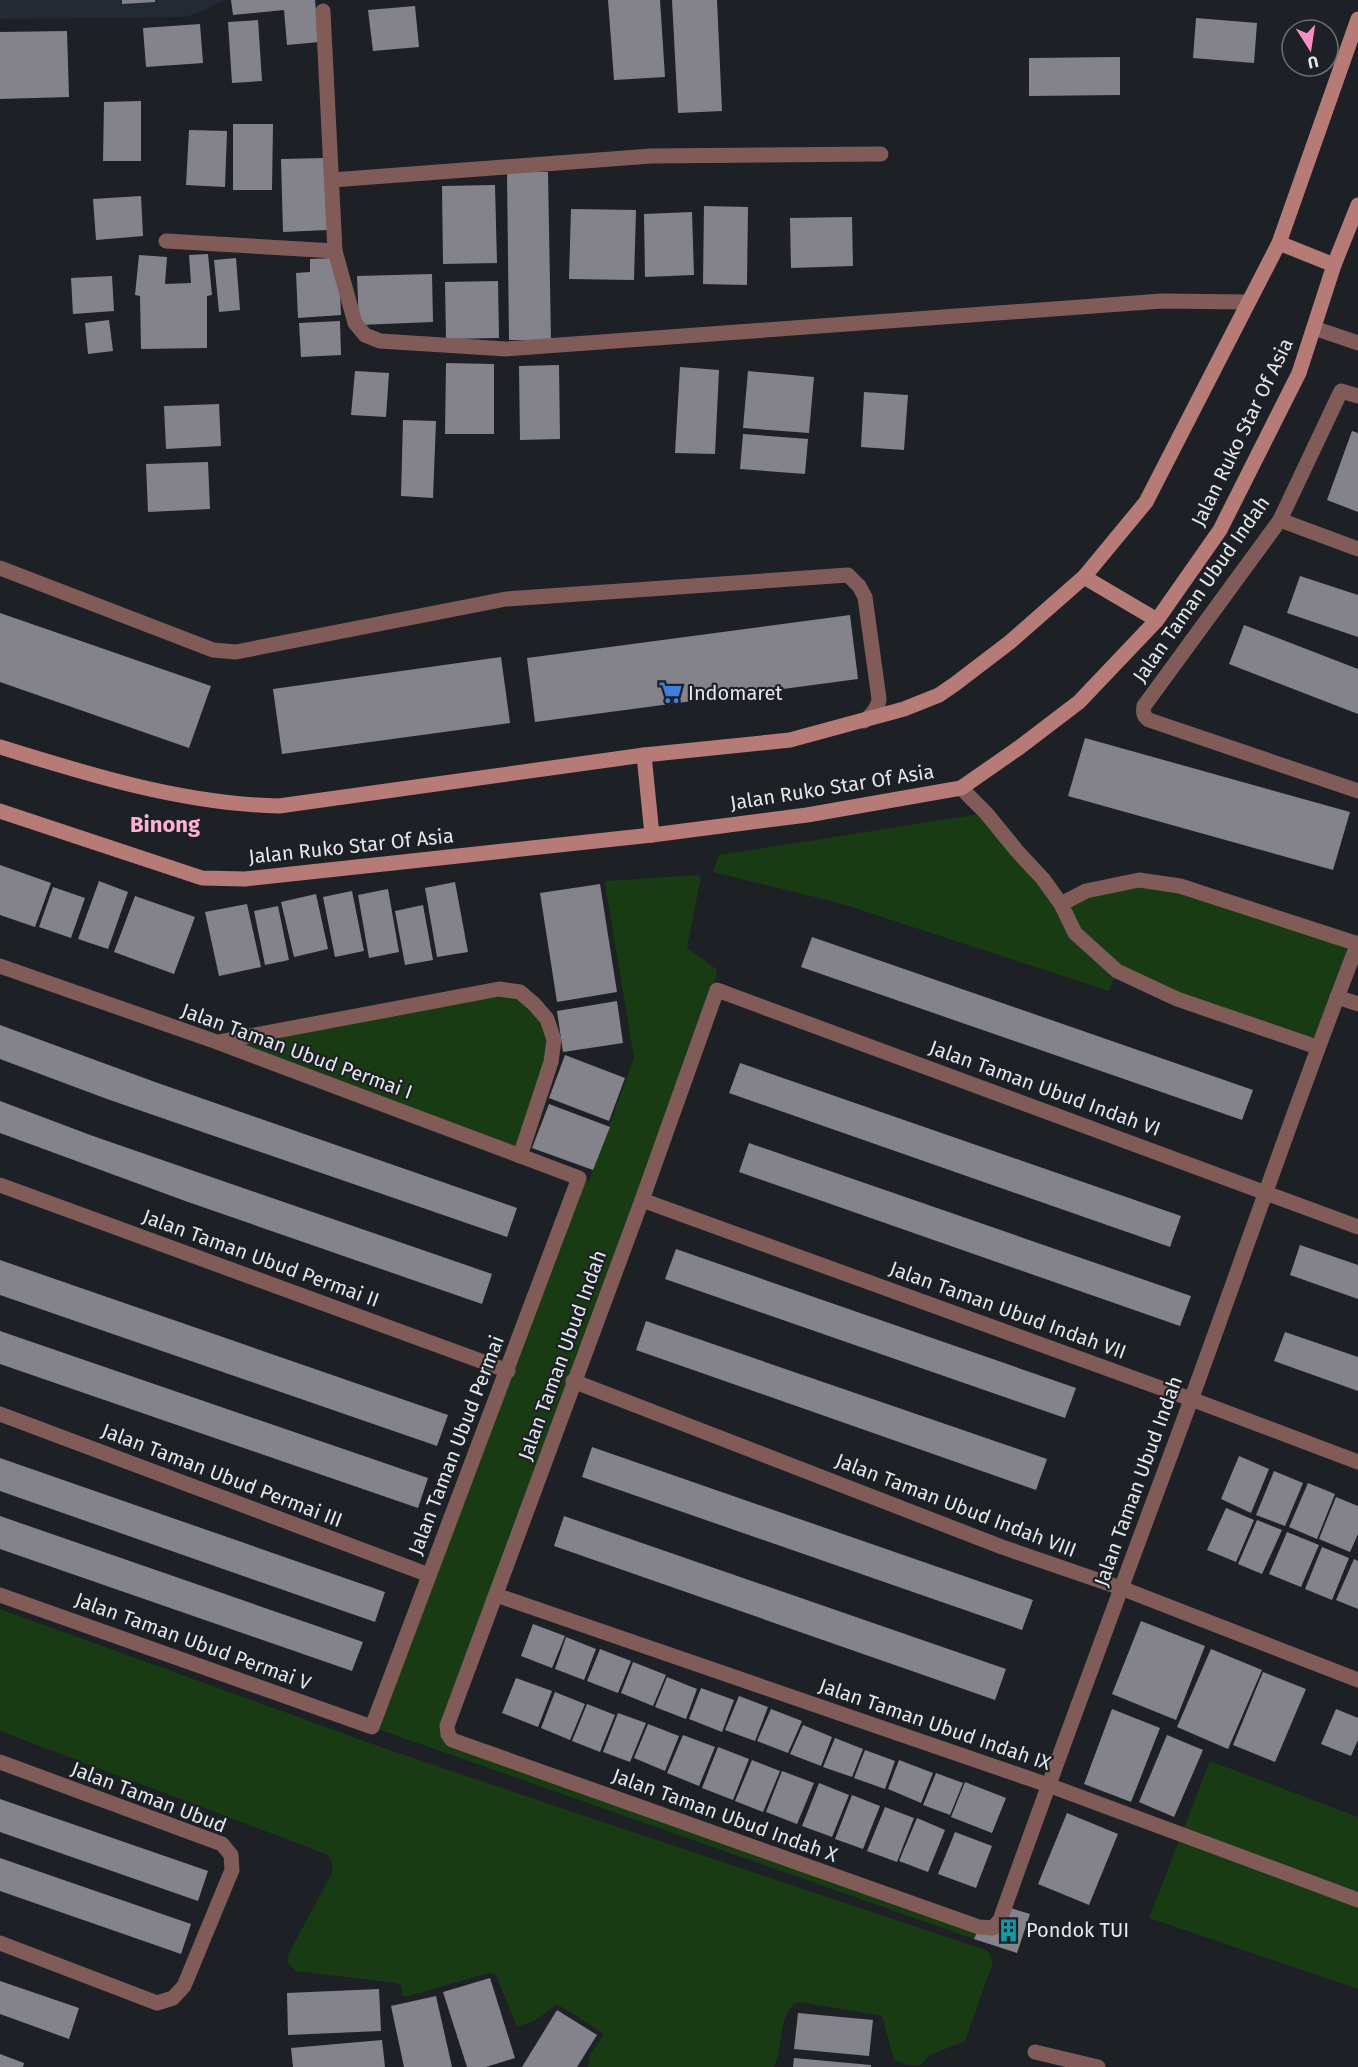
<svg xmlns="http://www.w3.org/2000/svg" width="1358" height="2067" font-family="'Fira Sans',sans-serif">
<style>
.built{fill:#232a34}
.green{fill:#183b14}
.building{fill:#84838b}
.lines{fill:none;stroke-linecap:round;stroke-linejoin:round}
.lane{stroke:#815b58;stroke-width:15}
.street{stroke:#815b58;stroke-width:15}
.secondary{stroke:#b77b77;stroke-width:15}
.labels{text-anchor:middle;stroke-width:4.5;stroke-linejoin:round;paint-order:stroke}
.street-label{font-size:20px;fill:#e4e7eb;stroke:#1d2126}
.poi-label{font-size:20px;fill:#e4e7eb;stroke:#1d2126;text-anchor:start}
.quarter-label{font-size:22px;font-weight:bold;fill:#fdb1d6;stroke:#1d2126}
</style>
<rect width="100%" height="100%" fill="#1d2126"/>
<!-- built -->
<polygon class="built" points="0,0 226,0 187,17 0,19"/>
<!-- green -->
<g class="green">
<polygon points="986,813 1061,904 1139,880 1358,944 1317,1047 1117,971 1109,991 839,903 713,872 719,855"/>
<polygon points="698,875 701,877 687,948 716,969 717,974 642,1200 446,1730 978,1930 974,1939 372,1727 579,1178 589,1181 634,1058 605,884 607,881"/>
<polygon points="520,992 554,1040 520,1156 217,1042"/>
<path d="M0,1609l386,140 602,202 5,11 -28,79 -35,14 -9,10h-13l-14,-5 -12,-44 -83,-14c-21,7 -16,47 -25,65h-186l2,-12 14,-21 -40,-26 -8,-3 -22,16 -17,6 -21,-52 -7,-2 -84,24 -3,-2 -1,-9 -5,-3 -100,-12 -9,-9 1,-7 45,-84 -2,-12 -5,-5 -326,-123z"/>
<polygon points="1210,1761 1358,1817 1358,1989 1149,1918"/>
</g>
<!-- building -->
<g class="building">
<polygon points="122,0 155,0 155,2 122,4"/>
<polygon points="231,0 315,0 319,42 287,45 284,10 233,15"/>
<polygon points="608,0 660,0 665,77 614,80"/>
<polygon points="672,0 717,0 722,111 678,113"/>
<polygon points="415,6 419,47 373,51 368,10"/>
<polygon points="1196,18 1257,23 1254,63 1193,58"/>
<polygon points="258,20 262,81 232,83 228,22"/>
<polygon points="200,24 203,63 146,67 143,28"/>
<polygon points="67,31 69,97 0,99 0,32"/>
<polygon points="1120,57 1120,95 1029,96 1029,58"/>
<polygon points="141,101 141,161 103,161 104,102"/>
<polygon points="233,124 273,124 272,190 233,190"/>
<polygon points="189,130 227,131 225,187 186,185"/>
<polygon points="325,158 327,230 283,232 281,159"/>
<polygon points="507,172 548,172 551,340 509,340"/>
<polygon points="495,185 497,263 443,264 442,186"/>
<polygon points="141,196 143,236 96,240 93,199"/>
<polygon points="704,206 748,207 747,285 703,284"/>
<polygon points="571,209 636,210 634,280 569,279"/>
<polygon points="692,212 694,275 645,277 644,214"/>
<polygon points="852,217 853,266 791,268 790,218"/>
<polygon points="208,254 212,295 207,296 207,348 141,349 140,296 135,295 139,255 167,257 165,284 191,283 189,255"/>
<polygon points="236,258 240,310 219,312 214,260"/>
<polygon points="335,258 339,270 341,315 298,318 296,273 310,272 310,259"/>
<polygon points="432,274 433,322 359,325 357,276"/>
<polygon points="112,276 114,311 73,314 71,278"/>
<polygon points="498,281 499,338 446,339 445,282"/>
<polygon points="109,320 113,351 88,354 85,323"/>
<polygon points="340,321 341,355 301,357 299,323"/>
<polygon points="446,363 494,364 494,434 445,434"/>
<polygon points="559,365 560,439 520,440 519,366"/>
<polygon points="680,367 719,370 715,454 675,453"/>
<polygon points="355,371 389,373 386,417 351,415"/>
<polygon points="748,371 814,377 809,433 743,428"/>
<polygon points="864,392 908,395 904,450 861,447"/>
<polygon points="219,404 221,446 166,449 164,406"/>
<polygon points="403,420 436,421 433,498 401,496"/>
<polygon points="1352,431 1358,433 1358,512 1327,500"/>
<polygon points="743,434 808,439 805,474 740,469"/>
<polygon points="208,462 210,509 148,512 146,464"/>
<polygon points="1300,576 1358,595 1358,637 1287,613"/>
<polygon points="0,613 211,686 189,748 0,682"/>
<polygon points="850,615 858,679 535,722 527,658"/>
<polygon points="1244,625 1358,669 1358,714 1229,664"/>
<polygon points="501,657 510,723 282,754 273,689"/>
<polygon points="1085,738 1350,812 1333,870 1068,796"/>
<polygon points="0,865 51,883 35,927 0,915"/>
<polygon points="99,881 128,892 108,949 78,939"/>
<polygon points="455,882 468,952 437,957 425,888"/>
<polygon points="600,884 617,992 557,1002 540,893"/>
<polygon points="53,887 85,898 71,938 39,927"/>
<polygon points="388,889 399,952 369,958 358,895"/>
<polygon points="352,891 364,951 335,957 323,897"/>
<polygon points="316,894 328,949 294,957 281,902"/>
<polygon points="135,896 195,917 174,974 114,952"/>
<polygon points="247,904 261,967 219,976 205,912"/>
<polygon points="423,905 433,960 405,965 395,911"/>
<polygon points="278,906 289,960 265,965 254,911"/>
<polygon points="812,937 1253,1090 1242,1120 801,967"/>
<polygon points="617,1001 623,1043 563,1052 557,1011"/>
<polygon points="0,1025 155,1082 517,1208 507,1237 107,1099 0,1059"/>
<polygon points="565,1055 625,1078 609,1121 549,1098"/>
<polygon points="740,1063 1181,1216 1170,1247 729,1093"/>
<polygon points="0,1101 93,1136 492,1274 482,1304 188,1202 0,1133"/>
<polygon points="549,1104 610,1127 593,1170 532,1148"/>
<polygon points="749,1143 1191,1296 1180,1326 739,1172"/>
<polygon points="1300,1245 1358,1265 1358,1299 1290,1275"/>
<polygon points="676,1249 1076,1388 1065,1418 665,1279"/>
<polygon points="0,1260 448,1415 437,1446 0,1295"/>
<polygon points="646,1321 1047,1459 1036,1490 636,1350"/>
<polygon points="0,1331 428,1478 418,1508 0,1364"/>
<polygon points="1285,1332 1358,1357 1358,1391 1274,1361"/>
<polygon points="592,1447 1033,1600 1022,1630 582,1477"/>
<polygon points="1239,1456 1269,1469 1251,1513 1221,1499"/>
<polygon points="0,1458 385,1592 375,1622 0,1491"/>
<polygon points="1274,1471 1303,1483 1285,1526 1256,1515"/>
<polygon points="1308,1483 1335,1494 1317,1539 1289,1527"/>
<polygon points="1336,1497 1358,1506 1358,1534 1350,1552 1319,1539"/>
<polygon points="1226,1508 1254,1520 1236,1562 1207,1550"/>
<polygon points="0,1516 363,1642 352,1671 0,1549"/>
<polygon points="564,1516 1006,1669 995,1700 554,1546"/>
<polygon points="1257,1520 1282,1530 1262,1574 1238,1564"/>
<polygon points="1287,1532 1319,1545 1301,1587 1269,1574"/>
<polygon points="1322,1547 1349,1558 1332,1600 1305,1589"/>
<polygon points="1354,1559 1358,1561 1358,1609 1336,1600"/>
<polygon points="1141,1621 1205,1646 1176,1720 1112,1694"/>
<polygon points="533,1624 565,1636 552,1668 521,1656"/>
<polygon points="566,1637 596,1649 584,1680 555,1669"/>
<polygon points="600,1649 631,1661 618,1693 587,1681"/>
<polygon points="1211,1649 1262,1670 1228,1749 1177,1727"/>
<polygon points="633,1662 666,1675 653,1706 621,1693"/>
<polygon points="1263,1672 1306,1689 1275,1762 1233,1745"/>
<polygon points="667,1677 697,1689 686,1719 655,1707"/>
<polygon points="516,1678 552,1691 538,1727 502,1713"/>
<polygon points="701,1688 734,1700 722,1732 689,1719"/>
<polygon points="555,1692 585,1704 570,1740 541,1728"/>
<polygon points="739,1696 768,1707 755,1741 725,1730"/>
<polygon points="587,1704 615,1715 600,1752 572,1741"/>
<polygon points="771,1709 802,1721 788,1753 757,1741"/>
<polygon points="1112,1709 1160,1728 1131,1802 1084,1784"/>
<polygon points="1336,1709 1358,1718 1358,1740 1351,1756 1321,1744"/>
<polygon points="618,1713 646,1723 630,1762 603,1752"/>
<polygon points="648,1724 679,1736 665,1771 634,1758"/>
<polygon points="803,1725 832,1737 821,1766 790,1754"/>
<polygon points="683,1735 715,1747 699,1786 667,1773"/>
<polygon points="1167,1735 1203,1750 1174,1817 1139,1802"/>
<polygon points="835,1738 863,1749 852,1777 823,1767"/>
<polygon points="718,1747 749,1759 733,1800 702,1788"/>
<polygon points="865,1750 895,1761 885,1789 854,1778"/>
<polygon points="752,1760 780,1771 763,1812 735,1801"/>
<polygon points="899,1760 933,1773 921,1803 888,1789"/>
<polygon points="782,1771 814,1783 797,1824 766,1812"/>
<polygon points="936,1773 963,1783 950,1815 923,1805"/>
<polygon points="965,1782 1006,1798 992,1833 951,1817"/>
<polygon points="819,1783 849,1795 832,1837 802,1826"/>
<polygon points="852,1795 880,1806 863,1849 835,1839"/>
<polygon points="0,1799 208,1871 198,1901 0,1832"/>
<polygon points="885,1807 914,1818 897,1862 867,1851"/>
<polygon points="1067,1813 1118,1834 1089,1905 1038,1884"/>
<polygon points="917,1818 945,1830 928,1872 899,1861"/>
<polygon points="955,1832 992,1846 976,1888 938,1874"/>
<polygon points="0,1858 191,1924 181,1954 0,1891"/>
<polygon points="1007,1907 1030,1914 1017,1953 974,1939 978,1930"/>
<polygon points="490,1978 515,2058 486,2067 467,2067 443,1992"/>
<polygon points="0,1981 79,2008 69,2039 0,2014"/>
<polygon points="379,1989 381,2031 288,2035 287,1993"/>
<polygon points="436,1996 452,2067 404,2067 391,2006"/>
<polygon points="557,2010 597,2035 577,2067 522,2067"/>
<polygon points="798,2013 873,2020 869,2056 794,2049"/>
<polygon points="382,2040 385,2067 293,2067 291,2048"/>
<polygon points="0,2054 24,2063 23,2067 0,2067"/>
<polygon points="794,2058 871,2065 871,2067 793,2067"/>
</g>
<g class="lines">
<!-- lane -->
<path class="lane" d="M0,568l213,82 23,2 270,-53 342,-24 11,11 6,11 14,102c-1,10 -7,16 -15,22"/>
<!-- street -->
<g class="street">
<polyline points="323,11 335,251 355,323 365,335 380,341 506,349 1162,301 1248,302"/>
<polyline points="332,180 651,156 881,154"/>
<polyline points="166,241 335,251"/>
<polyline points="1314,328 1358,343"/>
<path d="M1358,396l-17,-5 -61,129 -136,186c-1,6 -1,10 5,14l209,71"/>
<polyline points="1280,520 1358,549"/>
<polyline points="961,788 986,813 1017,851 1043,879 1061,904 1075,933 1117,971 1177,999 1317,1047"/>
<polyline points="1061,904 1086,891 1139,880 1180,886 1358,944"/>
<path d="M1358,943c-59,151 -111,304 -167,457 -64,173 -129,346 -191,520l-7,8 -14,-1 -527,-187 -4,-6 -1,-8 195,-526 75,-210 641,237"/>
<polyline points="0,966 217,1042 579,1178 372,1727 0,1595"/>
<polyline points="1337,997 1358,1004"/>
<polyline points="218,1042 499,989 520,992 534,1004 547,1019 554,1040 551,1062 520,1156"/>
<polyline points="0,1185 508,1371"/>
<polyline points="642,1200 1191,1399 1358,1462"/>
<polyline points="573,1381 1002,1547 1121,1588 1358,1680"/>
<polyline points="0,1414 429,1575"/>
<polyline points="496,1595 1048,1785 1358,1900"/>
<polyline points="0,1762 222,1844 231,1855 232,1870 184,1986 173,1998 157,2003 0,1943"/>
<polyline points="1035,2052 1098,2067"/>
</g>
<!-- secondary -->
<g class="secondary">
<polyline points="1279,243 1334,265"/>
<polyline points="1084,577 1157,620"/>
<path d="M0,747c90,28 184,57 279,59l365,-51 146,-15 114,-31 35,-14 16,-11 55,-42 74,-65 62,-75 133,-259 79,-224"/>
<polyline points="644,755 652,835"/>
<polyline points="0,811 202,878 245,879 652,835 807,815 961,788 1020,747 1079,702 1157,620 1220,530 1299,373 1334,265 1358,205"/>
</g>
</g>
<!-- icons -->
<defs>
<symbol id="supermarket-bare" viewBox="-9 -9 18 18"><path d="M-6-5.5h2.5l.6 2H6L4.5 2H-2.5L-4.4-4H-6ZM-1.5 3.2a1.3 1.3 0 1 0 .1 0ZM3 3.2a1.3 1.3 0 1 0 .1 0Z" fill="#3f7fe0" stroke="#1d2126" stroke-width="2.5" paint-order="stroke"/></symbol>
<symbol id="building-bare" viewBox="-9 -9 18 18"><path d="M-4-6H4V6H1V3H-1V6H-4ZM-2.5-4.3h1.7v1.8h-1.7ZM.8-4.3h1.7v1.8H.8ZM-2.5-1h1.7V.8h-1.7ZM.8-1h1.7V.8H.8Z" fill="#0f9aa8" stroke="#1d2126" stroke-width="2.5" paint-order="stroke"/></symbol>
</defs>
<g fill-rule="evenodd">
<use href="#supermarket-bare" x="654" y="676" width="33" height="33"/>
<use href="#building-bare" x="992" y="1914" width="33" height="33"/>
</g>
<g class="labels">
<!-- street labels -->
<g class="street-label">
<text transform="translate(1242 432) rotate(-64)" y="7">Jalan Ruko Star Of Asia</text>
<text transform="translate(1201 589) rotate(-55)" y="7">Jalan Taman Ubud Indah</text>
<text transform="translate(832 787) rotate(-9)" y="7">Jalan Ruko Star Of Asia</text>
<text transform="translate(351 846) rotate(-6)" y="7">Jalan Ruko Star Of Asia</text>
<text transform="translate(297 1051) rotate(20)" y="7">Jalan Taman Ubud Permai I</text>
<text transform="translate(1045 1088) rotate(20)" y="7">Jalan Taman Ubud Indah VI</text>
<text transform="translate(261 1258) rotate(20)" y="7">Jalan Taman Ubud Permai II</text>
<text transform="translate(1008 1310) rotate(20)" y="7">Jalan Taman Ubud Indah VII</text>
<text transform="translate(562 1355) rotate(-70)" y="7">Jalan Taman Ubud Indah</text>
<text transform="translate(456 1445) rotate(-69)" y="7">Jalan Taman Ubud Permai</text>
<text transform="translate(222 1475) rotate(21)" y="7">Jalan Taman Ubud Permai III</text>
<text transform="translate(1138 1481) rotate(-70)" y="7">Jalan Taman Ubud Indah</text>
<text transform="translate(956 1505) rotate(21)" y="7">Jalan Taman Ubud Indah VIII</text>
<text transform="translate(193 1641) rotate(20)" y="7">Jalan Taman Ubud Permai V</text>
<text transform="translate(935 1724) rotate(19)" y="7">Jalan Taman Ubud Indah IX</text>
<text transform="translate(149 1797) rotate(21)" y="7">Jalan Taman Ubud</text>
<text transform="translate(725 1815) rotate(20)" y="7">Jalan Taman Ubud Indah X</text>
</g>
<!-- poi labels -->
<g class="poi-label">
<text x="688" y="700">Indomaret</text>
<text x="1026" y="1937">Pondok TUI</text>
</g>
<!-- quarter labels -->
<g class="quarter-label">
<text x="165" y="832">Binong</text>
</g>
</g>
<!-- north arrow -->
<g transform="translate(1310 48) rotate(168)"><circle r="28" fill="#1d2126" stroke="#6d7075" stroke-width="1.5"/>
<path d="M0-4.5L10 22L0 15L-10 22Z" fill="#fa8fc6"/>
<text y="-9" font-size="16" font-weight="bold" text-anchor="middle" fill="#e4e7eb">U</text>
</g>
</svg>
